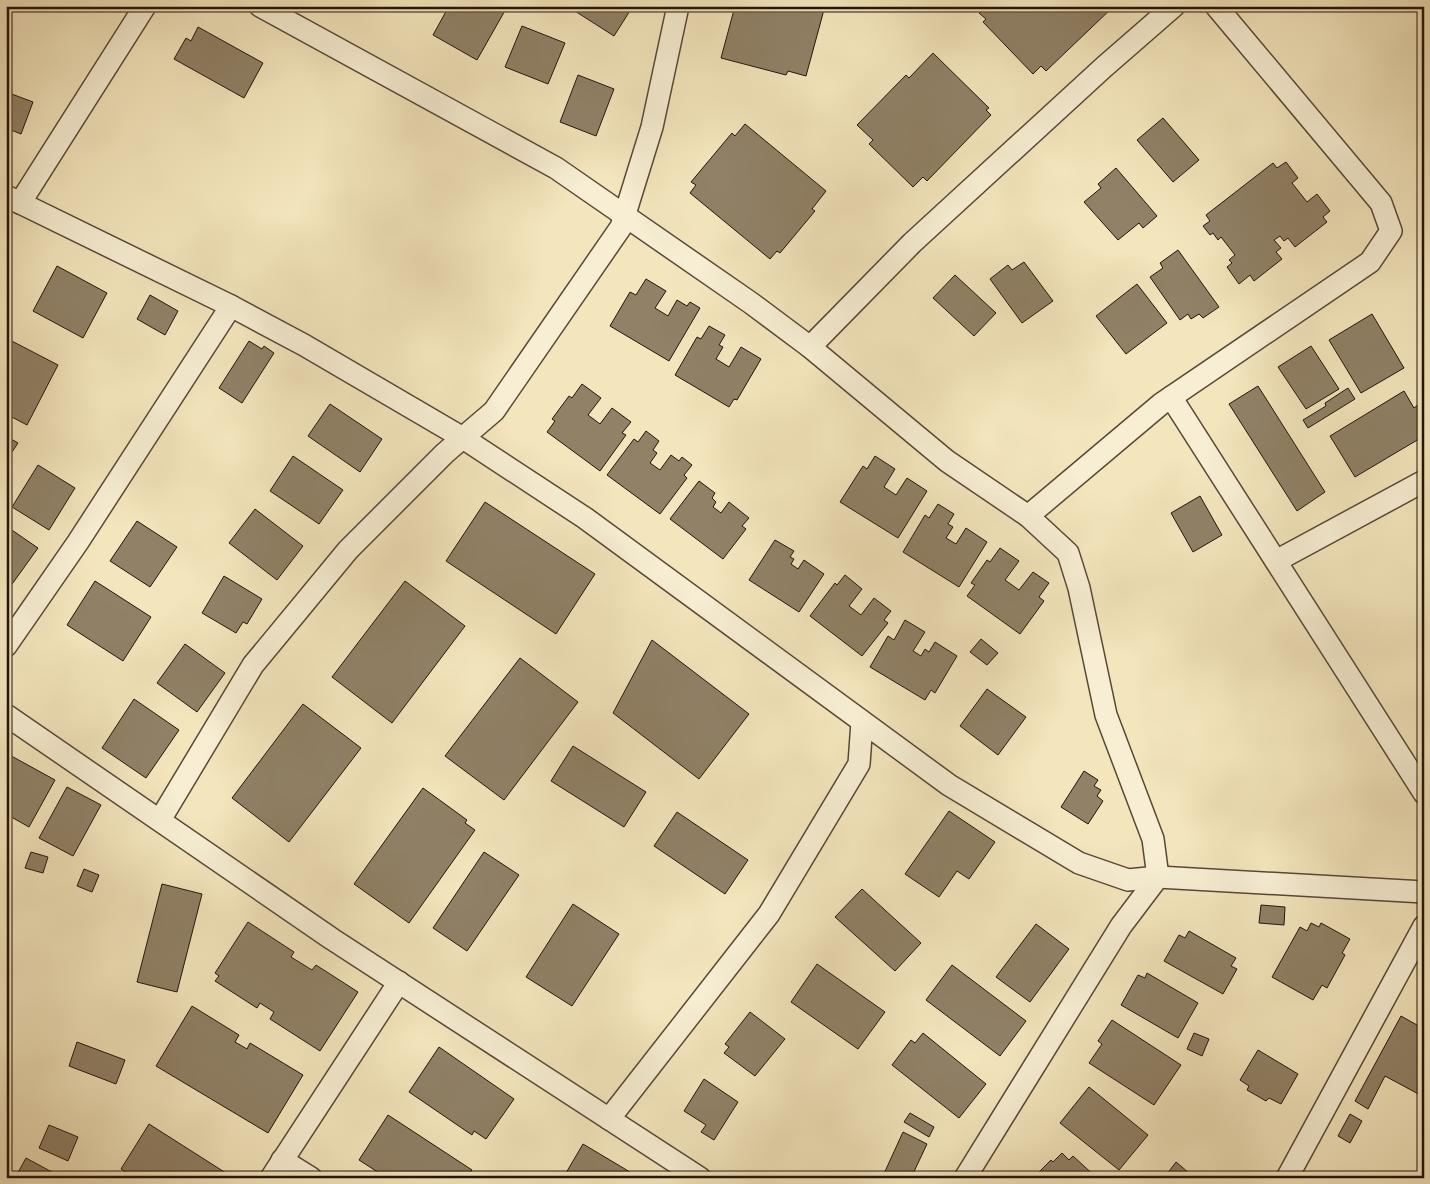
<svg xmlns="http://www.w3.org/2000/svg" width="1430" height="1184" font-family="Vollkorn,serif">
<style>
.building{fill:#908167;stroke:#25140a}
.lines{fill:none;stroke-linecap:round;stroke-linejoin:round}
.minor-casing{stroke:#584836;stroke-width:24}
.minor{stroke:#f7eed3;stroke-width:21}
</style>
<rect width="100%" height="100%" fill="#f3e5bc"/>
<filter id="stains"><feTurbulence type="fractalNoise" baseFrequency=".004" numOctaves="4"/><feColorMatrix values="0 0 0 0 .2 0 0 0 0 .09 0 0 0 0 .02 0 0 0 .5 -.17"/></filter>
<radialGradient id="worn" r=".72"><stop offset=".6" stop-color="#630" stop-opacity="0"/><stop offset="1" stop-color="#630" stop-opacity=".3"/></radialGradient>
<!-- building -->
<g class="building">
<polygon points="449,6 507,7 477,60 433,35"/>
<polygon points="567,6 633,6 614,36"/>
<polygon points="735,6 825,6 806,76 788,71 786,75 721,58"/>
<polygon points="986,6 1114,6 1046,71 1041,66 1033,74 983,22 986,19 979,13"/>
<polygon points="522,26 565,43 548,84 505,67"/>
<polygon points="198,27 263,63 244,98 174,59 186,38 191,41"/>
<polygon points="933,53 989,108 986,110 991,115 927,181 923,177 913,187 869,144 873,140 857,125 906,75 909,78"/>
<polygon points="578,75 614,89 596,136 560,122"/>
<polygon points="9,93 33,102 21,134 11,130 9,136 6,135 6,99"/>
<polygon points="1163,118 1199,160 1173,182 1137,140"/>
<polygon points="745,124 826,191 812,209 815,211 780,253 777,251 770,259 690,193 696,185 691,182 732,133 735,136"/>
<polygon points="1286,162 1298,178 1292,183 1307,202 1317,194 1330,211 1323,217 1327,222 1295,247 1288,238 1284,241 1280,236 1274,240 1281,248 1276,252 1282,259 1254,281 1250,275 1239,284 1227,267 1232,263 1229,260 1235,255 1221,237 1218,240 1213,233 1210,235 1203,226 1210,221 1206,215 1273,163 1277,168"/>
<polygon points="1116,168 1157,216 1143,228 1139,223 1118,240 1084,202 1101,188 1098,184"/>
<polygon points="1178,250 1219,307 1203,318 1199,314 1191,319 1188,314 1180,320 1150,277 1163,268 1160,263"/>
<polygon points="1024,262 1053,301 1022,323 990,279 1008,265 1012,270"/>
<polygon points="57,266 107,293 83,338 33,311"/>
<polygon points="955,275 996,313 974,336 933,298"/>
<polygon points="646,279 666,291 655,308 668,316 677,300 687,306 690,302 700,308 669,361 610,326 630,292 636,295"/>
<polygon points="1137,284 1167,323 1126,354 1096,316"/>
<polygon points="150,295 178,311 165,335 137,319"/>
<polygon points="1372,314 1404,368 1361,393 1329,340"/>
<polygon points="709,326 725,335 719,345 723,347 716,359 729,367 741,347 761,359 737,400 734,399 729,407 675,375 697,337 701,339"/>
<polygon points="6,338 58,365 27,425 6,414"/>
<polygon points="249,341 262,349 264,346 274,353 242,403 219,388"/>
<polygon points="1311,346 1339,389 1306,409 1278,367"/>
<polygon points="582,384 601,398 588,415 600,424 612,408 631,422 622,433 626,435 600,471 547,432 555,421 552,419 569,396 572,398"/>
<polygon points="1258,386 1325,492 1297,511 1229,404"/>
<polygon points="1348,388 1355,399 1308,428 1303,420 1326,406 1325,403"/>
<polygon points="1404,391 1414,408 1418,405 1424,414 1424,436 1355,477 1330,436"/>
<polygon points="330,404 382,439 360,472 308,436"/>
<polygon points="646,431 659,441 653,450 657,453 650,463 660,470 671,455 679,461 682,457 692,465 684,475 687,478 660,514 607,475 634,439 638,442"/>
<polygon points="6,436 18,443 6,461"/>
<polygon points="293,456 343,490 319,524 270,491"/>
<polygon points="875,456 895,469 884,487 896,495 907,478 927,491 898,538 840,502 863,466 867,469"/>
<polygon points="38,465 75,488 49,530 12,507"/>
<polygon points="699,481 715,493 712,498 716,502 713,507 721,513 729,502 749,518 742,526 746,529 723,559 670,519"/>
<polygon points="1200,496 1222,535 1193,552 1171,513"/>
<polygon points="485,502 595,574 556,634 446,561"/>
<polygon points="938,504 954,514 948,524 953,527 946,538 956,544 966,528 987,542 959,587 903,552 925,515 929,518"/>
<polygon points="255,509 303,546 277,580 229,543"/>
<polygon points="137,521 177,547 150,587 110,561"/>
<polygon points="6,526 38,548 10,587 6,584"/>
<polygon points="775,540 794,551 790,557 794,559 791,564 798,569 804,560 824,574 799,612 749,580"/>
<polygon points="1000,548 1019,561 1005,580 1019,590 1033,572 1049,583 1039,597 1044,601 1020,634 967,596 975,585 971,583 987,560 990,562"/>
<polygon points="845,575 862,589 849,606 861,615 874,598 891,611 884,620 888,623 862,656 810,616 835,583 837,585"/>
<polygon points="224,576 262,599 247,624 243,622 236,633 202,613"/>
<polygon points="95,581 151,617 123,661 67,625"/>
<polygon points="405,581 465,626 392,723 332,677"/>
<polygon points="905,620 925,632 913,651 921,656 925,649 929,652 935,642 957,656 935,693 931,690 925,700 870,667 888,636 894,640"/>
<polygon points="981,639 998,653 987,665 970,652"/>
<polygon points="652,640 749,714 699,779 613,713"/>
<polygon points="185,644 225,673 197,712 157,683"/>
<polygon points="520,658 578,702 504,800 445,756"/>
<polygon points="987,689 1026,717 998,755 960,726"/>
<polygon points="134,699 179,730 146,778 102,748"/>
<polygon points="303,704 361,748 289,842 232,798"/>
<polygon points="573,746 646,792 624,827 551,781"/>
<polygon points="6,753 55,780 29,827 6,814"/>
<polygon points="1084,771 1098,780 1094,786 1101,790 1097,796 1103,801 1088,824 1061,807"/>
<polygon points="67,787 101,805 73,856 39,838"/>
<polygon points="423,788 467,820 465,823 475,830 409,923 354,884"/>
<polygon points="949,811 995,842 969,879 957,871 939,897 905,874"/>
<polygon points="677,812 748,860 725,894 654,846"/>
<polygon points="31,852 48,857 43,873 25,868"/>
<polygon points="484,852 519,875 467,951 433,928"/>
<polygon points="84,869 99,875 92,892 77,886"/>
<polygon points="162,884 202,894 177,992 137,982"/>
<polygon points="862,889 921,943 895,971 835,917"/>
<polygon points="573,904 619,934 572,1006 526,977"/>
<polygon points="1261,905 1285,907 1284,925 1259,923"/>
<polygon points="248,922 294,952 291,957 312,970 316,965 358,992 320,1051 270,1019 274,1012 260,1003 257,1008 215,981 219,976 215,973"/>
<polygon points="1311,923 1319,927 1321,923 1350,939 1342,953 1345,955 1327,988 1322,985 1313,1000 1272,977 1300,927 1307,931"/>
<polygon points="1036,924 1069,949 1030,1002 996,977"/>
<polygon points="1189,931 1236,958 1231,966 1237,969 1223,994 1164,961 1179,935 1185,938"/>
<polygon points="817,964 885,1012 858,1049 791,1002"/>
<polygon points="952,965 1026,1021 1000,1056 926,1000"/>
<polygon points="1147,973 1198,1003 1178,1038 1121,1005 1138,975 1145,978"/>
<polygon points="192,1006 239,1035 235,1042 247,1049 250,1043 303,1075 268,1133 156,1066"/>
<polygon points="750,1012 785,1039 755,1076 724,1053 729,1047 725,1044"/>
<polygon points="1401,1016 1424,1029 1424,1097 1385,1076 1368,1109 1355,1101"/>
<polygon points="1112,1020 1181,1065 1154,1105 1089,1063 1102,1044 1098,1041"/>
<polygon points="923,1033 986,1084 959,1118 892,1065 911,1040 915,1043"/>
<polygon points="1194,1033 1209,1039 1202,1056 1187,1049"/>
<polygon points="77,1042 125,1060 116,1084 69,1066"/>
<polygon points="439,1047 514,1099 486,1139 474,1131 472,1135 409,1092"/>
<polygon points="1258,1050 1298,1074 1281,1104 1269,1098 1266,1101 1247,1090 1249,1086 1240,1080"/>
<polygon points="704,1079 738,1102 714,1140 701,1132 706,1125 684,1111"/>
<polygon points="1089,1087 1148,1135 1119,1170 1060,1123"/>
<polygon points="910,1113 934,1127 929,1137 904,1122"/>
<polygon points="1350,1114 1362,1121 1350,1143 1338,1136"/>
<polygon points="388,1115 472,1170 467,1178 387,1178 359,1160"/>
<polygon points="149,1124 229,1175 227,1178 135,1178 121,1169"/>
<polygon points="49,1125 78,1137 68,1161 39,1148"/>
<polygon points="903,1132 927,1144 911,1178 882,1178"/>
<polygon points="583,1144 630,1172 627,1178 563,1178"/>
<polygon points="1062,1153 1069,1160 1073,1156 1097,1178 1041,1178 1037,1174 1051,1160 1053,1162"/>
<polygon points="26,1158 63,1178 15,1178"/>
<polygon points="1176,1162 1195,1178 1164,1178"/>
</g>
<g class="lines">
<defs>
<g id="minor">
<polyline points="260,6 556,168 751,303 810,347 947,461 1028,516 1068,553 1079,588 1106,715 1153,839 1158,877 1121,926 965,1178"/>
<polyline points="6,196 231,306 304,345 463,438 585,518 949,785 1079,863 1128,880 1158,877 1424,892"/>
<polyline points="20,203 145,6"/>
<polyline points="810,347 912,243 1104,67 1174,6"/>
<polyline points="1171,397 1424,793"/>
<polyline points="1028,516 1161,404 1370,262 1391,231 1381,203 1216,6"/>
<polyline points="1276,561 1424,481"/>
<polyline points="6,646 78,542 231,306"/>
<polyline points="6,715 332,939 700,1178"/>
<polyline points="160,820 253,665 348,550 445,453 494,411 621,227 652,127 678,6"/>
<polyline points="609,1119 769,914 859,764 862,722"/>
<polyline points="282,1160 311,1178"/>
<polyline points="271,1178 399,982"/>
<polyline points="1287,1178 1424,926"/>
</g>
</defs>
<!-- minor casing -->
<use href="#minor" class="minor-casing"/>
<!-- minor -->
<use href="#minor" class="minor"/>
</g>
<!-- margin -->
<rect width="1430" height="1184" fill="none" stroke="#f3e5bc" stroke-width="25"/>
<rect x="8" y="8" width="1415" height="1169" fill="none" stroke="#25140a" stroke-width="2.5"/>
<rect x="12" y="12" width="1405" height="1159" fill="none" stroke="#25140a"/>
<rect width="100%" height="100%" filter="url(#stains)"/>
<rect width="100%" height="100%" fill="url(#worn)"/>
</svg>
